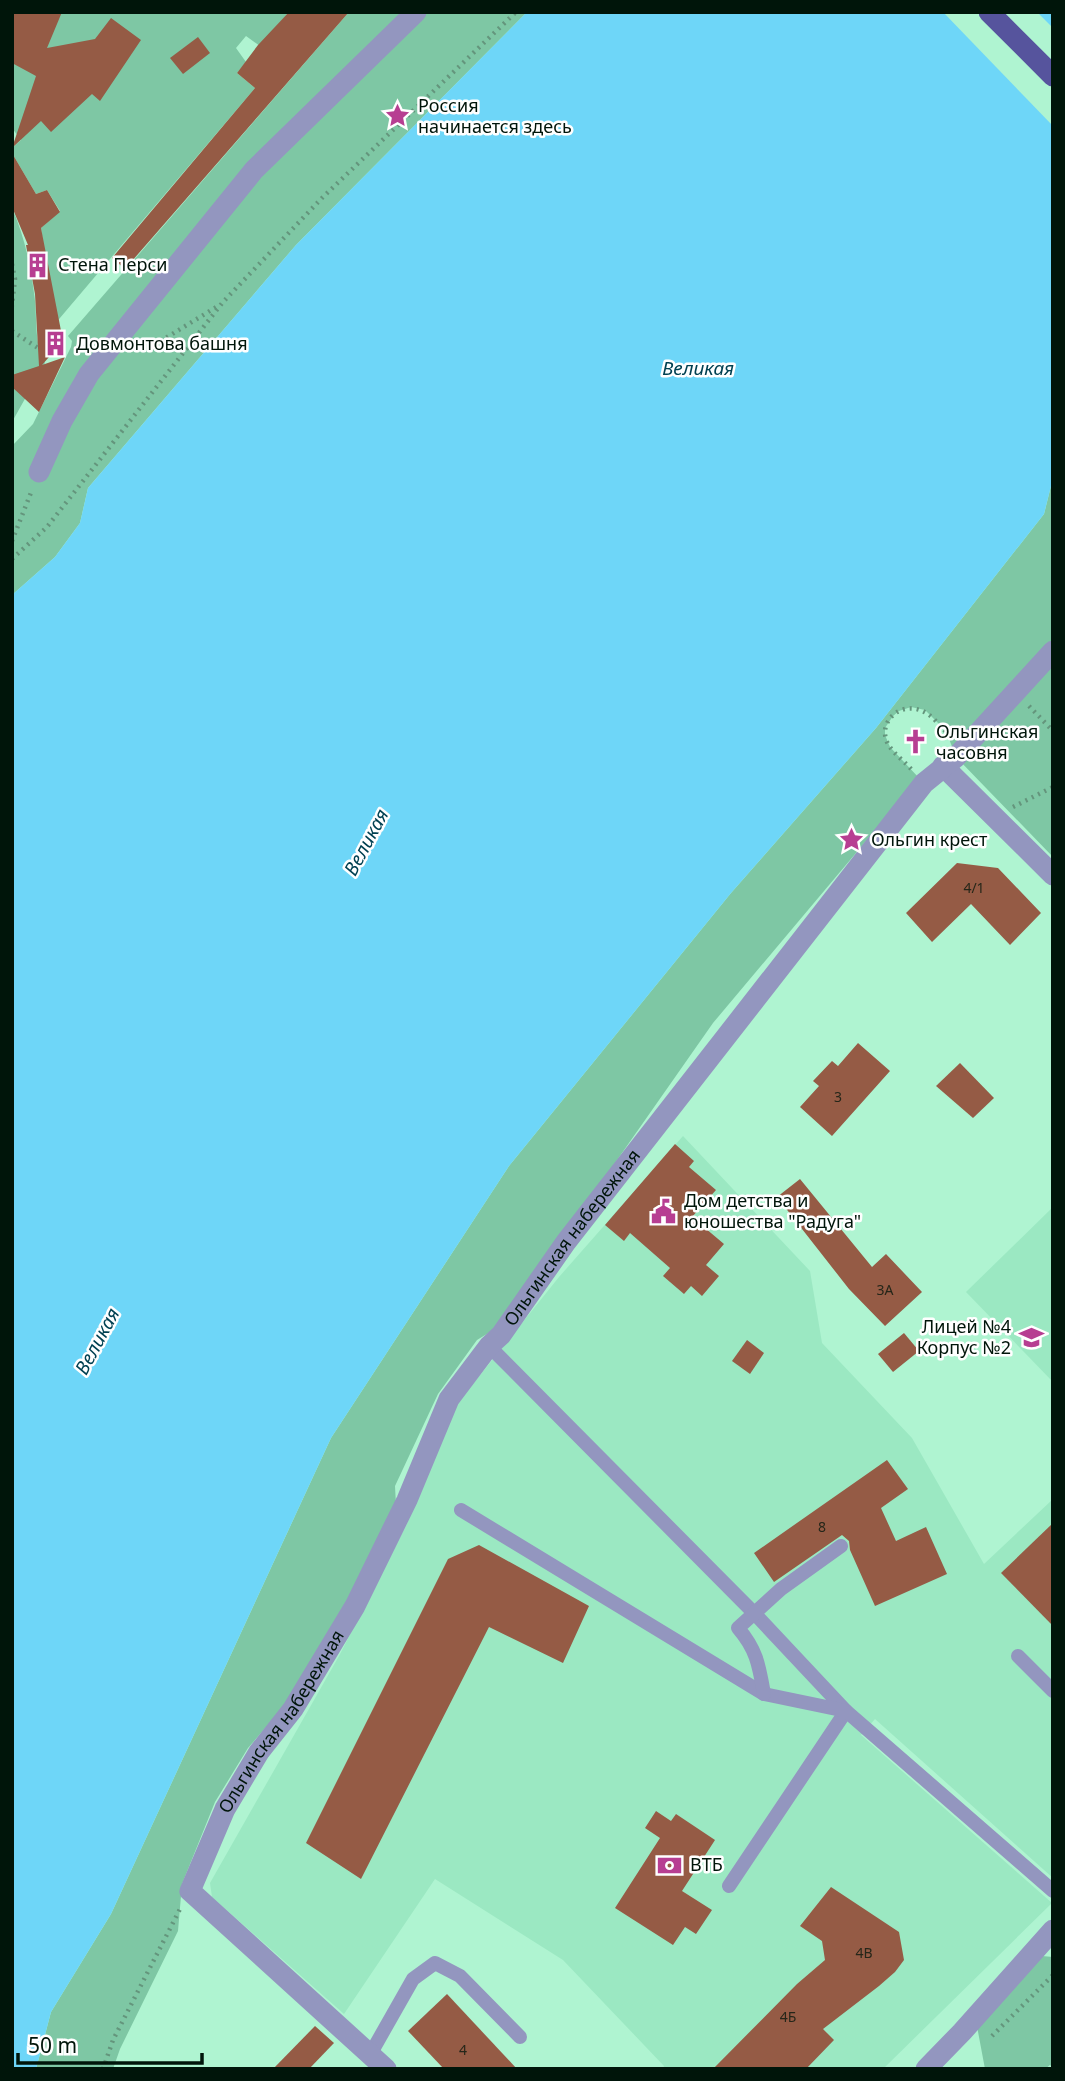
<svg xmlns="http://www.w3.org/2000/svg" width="1065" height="2081" font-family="'Noto Sans',sans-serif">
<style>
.built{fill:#9be8c2}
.green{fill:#7ec7a4}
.water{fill:#6ed6f8}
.pier{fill:#aff4d1}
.building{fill:#955b45}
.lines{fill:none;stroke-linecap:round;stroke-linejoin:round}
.path{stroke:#64957c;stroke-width:4.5;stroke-dasharray:2 5;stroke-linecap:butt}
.lane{stroke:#9396bf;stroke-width:14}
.street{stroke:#9396bf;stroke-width:21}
.primary{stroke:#56549d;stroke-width:21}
.labels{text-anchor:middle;stroke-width:5;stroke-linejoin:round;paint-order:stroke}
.number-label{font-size:14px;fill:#252619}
.poi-label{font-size:18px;fill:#00150a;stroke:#fff;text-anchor:start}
.street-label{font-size:18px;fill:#00150a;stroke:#fff}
.water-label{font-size:19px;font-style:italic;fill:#004152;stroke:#fff}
</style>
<rect width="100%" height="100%" fill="#aff4d1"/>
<!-- built -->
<g class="built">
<polygon points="683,1136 810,1271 822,1343 912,1438 984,1564 1053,1499 1053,1878 875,1719 861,1735 1052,1903 883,2069 663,2069 664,2066 563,1960 435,1879 344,2014 212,1897 210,1883 339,1656 406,1526 456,1405 559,1277"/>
<polygon points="1053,1207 1053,1382 966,1292"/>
</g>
<!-- green -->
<g class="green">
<polygon points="12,12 289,12 260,46 246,36 236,48 246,62 237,73 255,88 54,325 41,228 60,211 47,190 36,194 12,153 12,148 21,140 12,128"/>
<polygon points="349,12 527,12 296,245 88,488 80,523 55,557 12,595 12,446 33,424 71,347 72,341 68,336"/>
<path d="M12,208c12,27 18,55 22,85 4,25 -1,47 11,70l-33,59z"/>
<polygon points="1053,478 1053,857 956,757 946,731 925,710 911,707 899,711 893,716 885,728 885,735 890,747 919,778 713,1023 561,1240 495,1329 477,1340 438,1394 395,1486 396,1505 347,1600 285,1705 248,1748 215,1802 182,1884 178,1931 120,2049 113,2069 36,2069 51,2012 111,1914 331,1438 509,1166 731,893 876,728 1044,514"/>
<polygon points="1042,1956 1053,1957 1053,2068 1050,2065 1045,2069 985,2069 976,2021"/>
</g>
<!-- water -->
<polygon class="water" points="527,12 1053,12 1053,478 1044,514 876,728 731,893 509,1166 331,1438 111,1914 51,2012 36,2069 12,2069 12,595 55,557 80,523 88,488 296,245"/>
<!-- pier -->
<polygon class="pier" points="943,12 1037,12 1053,28 1053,126"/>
<!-- building -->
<g class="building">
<polygon points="12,12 62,12 47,48 95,39 111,18 141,40 100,101 92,94 51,132 41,121 12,148 36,76 12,63"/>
<polygon points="289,12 349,12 125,269 112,258 255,88 237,73 258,45"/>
<polygon points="198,37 210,53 183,74 170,58"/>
<polygon points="12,153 36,194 47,190 60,212 41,228 63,341 42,365 65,357 39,412 12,387 12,375 39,366 35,294 26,245 28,245 12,207"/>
<polygon points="957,863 998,868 1041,913 1010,945 971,904 932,942 906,913"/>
<polygon points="858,1043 890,1071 832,1136 800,1107 819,1086 813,1081 832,1061 838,1066"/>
<polygon points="960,1063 994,1098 973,1118 936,1086"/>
<polygon points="675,1144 694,1161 689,1167 716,1190 692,1217 724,1244 706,1265 719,1276 702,1296 691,1286 684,1294 663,1276 670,1268 630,1233 624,1241 605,1225"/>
<polygon points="800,1179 872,1267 886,1254 922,1292 885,1326 849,1289 777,1197"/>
<polygon points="904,1333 919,1351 893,1372 878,1354"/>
<polygon points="747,1340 764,1353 750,1374 732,1361"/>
<polygon points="887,1460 908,1489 881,1508 896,1541 926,1527 947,1574 875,1606 850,1550 849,1541 842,1535 774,1582 754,1553"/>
<polygon points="1053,1523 1053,1626 1001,1573"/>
<polygon points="479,1545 589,1606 563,1663 489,1627 361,1879 306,1843 448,1559"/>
<polygon points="656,1811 671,1821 676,1814 715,1840 682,1891 712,1910 696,1934 685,1927 673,1945 615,1908 660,1838 645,1828"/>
<polygon points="831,1887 899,1932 904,1960 895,1972 879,1986 823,2029 834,2040 806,2069 713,2069 797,1984 825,1960 822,1941 800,1926"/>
<polygon points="447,1994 517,2069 444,2069 408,2031"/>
<polygon points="315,2026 334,2043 309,2069 273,2069"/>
</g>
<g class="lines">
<!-- path -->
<g class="path">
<polyline points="12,264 15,279 12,306"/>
<polyline points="12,331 38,348"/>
<polyline points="142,343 151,347 218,306"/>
<polyline points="12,541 32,490"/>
<polyline points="12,559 47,527 223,302 322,198 516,12"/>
<polyline points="1029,706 1053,731"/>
<path d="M911,769c-7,-8 -18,-16 -23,-25 -13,-24 19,-51 46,-25 5,6 11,10 14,17"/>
<polyline points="1013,807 1053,787"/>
<polyline points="992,2036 1053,1975"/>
<polyline points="103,2069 113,2040 180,1909"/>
</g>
<!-- lane -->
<g class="lane">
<polyline points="489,1346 755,1614 846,1711 729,1886"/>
<polyline points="461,1510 764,1694 846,1711 1053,1891"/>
<polyline points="1018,1656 1053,1691"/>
<path d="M764,1694c-5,-28 -7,-44 -26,-66l43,-39 60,-43"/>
<polyline points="371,2053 413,1979 435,1963 460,1976 520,2037"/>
</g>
<!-- street -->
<g class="street">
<polyline points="39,472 62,421 89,374 254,170 416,12"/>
<polyline points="943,766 1053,875"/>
<path id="s1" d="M386,2069l-196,-178 35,-82 34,-57 34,-43 62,-103 52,-106 42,-101 40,-53 12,-11 65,-93 358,-459 32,-26 97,-106"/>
<polyline points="926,2069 962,2032 1053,1930"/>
</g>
<!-- primary -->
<polyline class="primary" points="989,12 1053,76"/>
</g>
<!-- icons -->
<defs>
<symbol id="sight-bare" viewBox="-9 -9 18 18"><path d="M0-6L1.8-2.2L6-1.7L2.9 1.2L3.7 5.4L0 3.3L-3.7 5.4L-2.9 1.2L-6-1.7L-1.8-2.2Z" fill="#b73e92" stroke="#fff" stroke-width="2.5" paint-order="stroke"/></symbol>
<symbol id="building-bare" viewBox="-9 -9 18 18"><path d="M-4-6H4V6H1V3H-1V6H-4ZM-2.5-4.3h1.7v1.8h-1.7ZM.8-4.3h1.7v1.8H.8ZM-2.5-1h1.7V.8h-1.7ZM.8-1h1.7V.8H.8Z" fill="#b73e92" stroke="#fff" stroke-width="2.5" paint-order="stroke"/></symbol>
<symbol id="church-bare" viewBox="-9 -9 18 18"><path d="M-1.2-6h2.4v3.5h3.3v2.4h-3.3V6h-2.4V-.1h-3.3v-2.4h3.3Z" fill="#b73e92" stroke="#fff" stroke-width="2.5" paint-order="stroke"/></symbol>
<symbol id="civic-bare" viewBox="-9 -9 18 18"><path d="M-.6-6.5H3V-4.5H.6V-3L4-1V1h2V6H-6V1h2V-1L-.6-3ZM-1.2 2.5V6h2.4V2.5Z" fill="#b73e92" stroke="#fff" stroke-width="2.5" paint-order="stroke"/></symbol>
<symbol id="school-bare" viewBox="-9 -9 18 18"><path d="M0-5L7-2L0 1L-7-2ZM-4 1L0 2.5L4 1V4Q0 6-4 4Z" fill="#b73e92" stroke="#fff" stroke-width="2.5" paint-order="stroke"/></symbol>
<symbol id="bank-bare" viewBox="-9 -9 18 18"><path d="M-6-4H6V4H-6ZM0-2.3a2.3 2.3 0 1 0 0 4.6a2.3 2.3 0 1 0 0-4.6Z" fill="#b73e92" stroke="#fff" stroke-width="2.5" paint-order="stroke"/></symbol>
</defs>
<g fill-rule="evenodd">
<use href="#sight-bare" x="380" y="98" width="35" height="35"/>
<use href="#building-bare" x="20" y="248" width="35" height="35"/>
<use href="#building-bare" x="38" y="326" width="35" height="35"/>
<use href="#church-bare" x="898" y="724" width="35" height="35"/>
<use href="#sight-bare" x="834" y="822" width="35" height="35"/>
<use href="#civic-bare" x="646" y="1194" width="35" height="35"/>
<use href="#school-bare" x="1014" y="1320" width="35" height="35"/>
<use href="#bank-bare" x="652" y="1848" width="35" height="35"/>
</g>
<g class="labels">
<!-- number labels -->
<g class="number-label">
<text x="974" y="893">4/1</text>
<text x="838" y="1102">3</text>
<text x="885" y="1295">3А</text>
<text x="822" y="1532">8</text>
<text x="864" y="1958">4В</text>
<text x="788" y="2022">4Б</text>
<text x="463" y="2055">4</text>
</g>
<!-- poi labels -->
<g class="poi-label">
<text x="418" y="112">Россия<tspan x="418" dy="21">начинается здесь</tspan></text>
<text x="58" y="271">Стена Перси</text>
<text x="76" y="350">Довмонтова башня</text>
<text x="936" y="738">Ольгинская<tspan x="936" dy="21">часовня</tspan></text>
<text x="871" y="846">Ольгин крест</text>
<text x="684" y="1207">Дом детства и<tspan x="684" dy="21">юношества "Радуга"</tspan></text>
<text x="1011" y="1333" text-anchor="end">Лицей №4<tspan x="1011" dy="21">Корпус №2</tspan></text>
<text x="690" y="1871">ВТБ</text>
</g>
<!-- street labels -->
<g class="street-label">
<text dy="6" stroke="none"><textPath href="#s1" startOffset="1026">Ольгинская набережная</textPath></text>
<text dy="6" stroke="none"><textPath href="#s1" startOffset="458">Ольгинская набережная</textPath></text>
</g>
<!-- water labels -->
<g class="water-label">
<text x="698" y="375">Великая</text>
<text transform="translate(366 842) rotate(-62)" y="7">Великая</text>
<text transform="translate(97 1341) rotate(-62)" y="7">Великая</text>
</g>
</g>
<!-- border -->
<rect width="1065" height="2081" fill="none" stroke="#00150a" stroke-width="28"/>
<!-- scale -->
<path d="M18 2053v10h184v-10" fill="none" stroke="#00150a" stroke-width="3.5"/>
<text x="28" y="2053" font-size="21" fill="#00150a" stroke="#ffffff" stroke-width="5" paint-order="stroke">50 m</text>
</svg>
